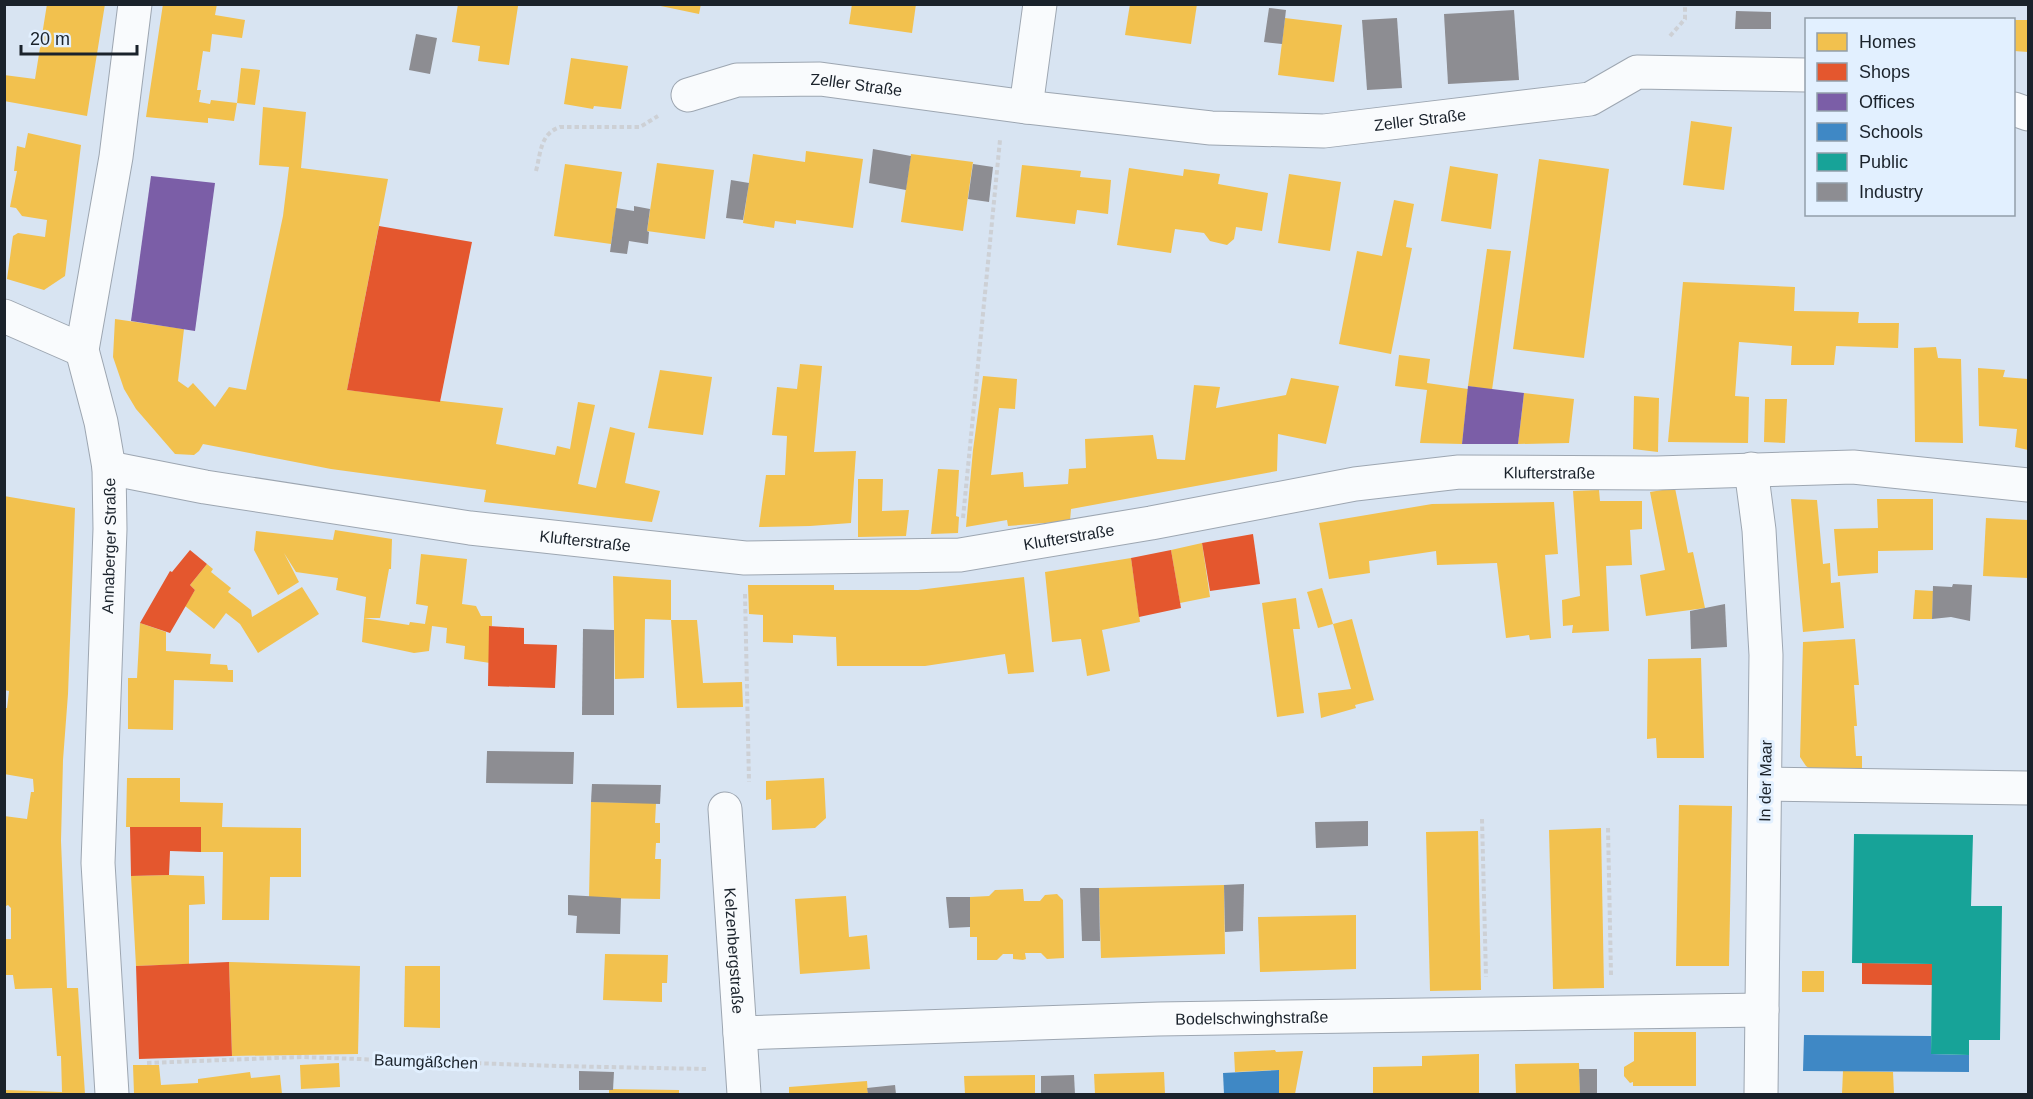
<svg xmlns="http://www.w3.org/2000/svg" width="2033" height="1099" font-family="Arial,sans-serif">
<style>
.homes{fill:#f2c14e}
.shops{fill:#e4572e}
.offices{fill:#7b5ea7}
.schools{fill:#3f88c5}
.public{fill:#17a398}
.industry{fill:#8d8d92}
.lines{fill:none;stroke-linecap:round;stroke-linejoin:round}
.minor-casing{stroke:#9da6b1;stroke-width:35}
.path{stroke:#cdd0d5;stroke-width:4;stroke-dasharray:4.5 3;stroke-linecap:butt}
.minor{stroke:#f9fbfd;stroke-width:33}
.labels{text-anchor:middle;stroke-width:6;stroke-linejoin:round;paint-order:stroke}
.street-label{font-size:16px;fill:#1a222b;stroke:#e2f0ff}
</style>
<rect width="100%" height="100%" fill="#d8e4f2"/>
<!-- homes -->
<g class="homes">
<polygon points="47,4 105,4 87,116 4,101 4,75 35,79"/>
<polygon points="163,4 217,4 215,15 245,20 242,38 212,34 210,52 203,51 197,90 201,90 199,102 210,104 211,100 237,103 234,121 208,118 208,123 146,117"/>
<polygon points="458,4 518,6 509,65 478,61 480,46 452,42"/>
<polygon points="651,4 701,4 699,14"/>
<polygon points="852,4 916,4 912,33 849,24"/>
<polygon points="1130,4 1197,4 1191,44 1125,35"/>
<polygon points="1285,18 1342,25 1334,82 1278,75"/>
<polygon points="2014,20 2028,20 2028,52 2014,51"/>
<polygon points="571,58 628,66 621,109 594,106 593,109 564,104"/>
<polygon points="241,68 260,70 255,105 237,103"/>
<polygon points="263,107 306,112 301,168 388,179 347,390 503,408 496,444 555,455 557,446 570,449 578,402 595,405 578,484 596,488 610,427 635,433 625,483 660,491 652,522 484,502 486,490 331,469 203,444 199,451 194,455 175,454 136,409 124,389 113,357 115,319 184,329 178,381 188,388 193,383 215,407 229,387 246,390 283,216 289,167 259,165"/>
<polygon points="1691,121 1732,127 1724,190 1683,185"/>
<polygon points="28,133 81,145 65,276 44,290 7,279 13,236 18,233 45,237 47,220 22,216 16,208 10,207 17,171 14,171 17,146 25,148"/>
<polygon points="806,151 863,159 853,228 796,220 796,224 775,221 774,228 743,223 753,154 805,162"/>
<polygon points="911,154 973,162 963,231 901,222"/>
<polygon points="1539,159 1609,169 1584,358 1513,349"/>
<polygon points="657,163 714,170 705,239 647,231"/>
<polygon points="565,164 622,172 611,244 554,236"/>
<polygon points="1022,165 1081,171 1080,177 1111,180 1108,214 1077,210 1075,224 1016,217"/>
<polygon points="1450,166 1498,174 1491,229 1441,221"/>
<polygon points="1129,168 1183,176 1184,169 1220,174 1218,184 1268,193 1262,231 1236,227 1234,239 1227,245 1210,241 1204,233 1175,229 1171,253 1117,245"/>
<polygon points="1289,174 1341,182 1330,251 1278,243"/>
<polygon points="1394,200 1414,204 1406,247 1412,248 1391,354 1339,344 1357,251 1382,256"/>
<polygon points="1487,249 1511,251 1492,390 1468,386"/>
<polygon points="1683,282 1795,287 1794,311 1859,312 1858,323 1899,323 1898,348 1836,346 1834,365 1791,365 1792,346 1739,342 1735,396 1749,397 1748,443 1668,442"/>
<polygon points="1936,347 1938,358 1961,359 1963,443 1915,442 1914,348"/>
<polygon points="1399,355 1430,359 1427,383 1468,389 1462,444 1420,443 1427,390 1395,386"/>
<polygon points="800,364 822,366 814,452 856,451 851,523 810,526 759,527 766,475 785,475 787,436 772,435 777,387 797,389"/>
<polygon points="1978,368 2005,370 2003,377 2028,379 2028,450 2015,447 2017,429 1979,426"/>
<polygon points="660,370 712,377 703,435 648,428"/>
<polygon points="983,376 1017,379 1015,409 999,408 991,475 1023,472 1024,487 1068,484 1069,469 1086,468 1085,439 1153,435 1157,459 1185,460 1194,385 1220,387 1216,408 1286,395 1291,378 1339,386 1326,444 1278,434 1277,471 1071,509 1070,521 1008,526 1007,520 966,527 973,450"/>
<polygon points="1524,393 1574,399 1569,443 1518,444"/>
<polygon points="1634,396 1659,398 1658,452 1633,449"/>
<polygon points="1765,399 1787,399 1785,443 1764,442"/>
<polygon points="938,469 959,470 956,516 959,517 958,533 931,534"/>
<polygon points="858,479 883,479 882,511 909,510 906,536 858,537"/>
<polygon points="1675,488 1688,553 1693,552 1705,608 1646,616 1640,575 1665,570 1650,492"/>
<polygon points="1599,490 1600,501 1642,501 1642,529 1630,530 1632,565 1606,566 1609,631 1572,633 1573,625 1563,626 1562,600 1580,596 1573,491"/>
<polygon points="4,496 75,508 68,694 63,760 61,841 67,988 78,988 85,1094 5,1094 5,1090 62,1092 61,1056 57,1056 52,988 15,989 13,975 4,975 4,939 11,939 11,908 8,905 4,907 4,816 27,819 31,792 34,792 33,779 4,774 4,708 7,708 9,691 4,690"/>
<polygon points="1791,499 1817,500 1823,564 1830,563 1831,583 1840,582 1844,628 1803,632"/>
<polygon points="1877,499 1933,499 1933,550 1878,551 1878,573 1838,576 1834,529 1878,528"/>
<polygon points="1554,502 1558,554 1545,555 1551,638 1530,640 1529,635 1506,638 1497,563 1437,565 1436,551 1369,561 1370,573 1329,579 1319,523 1432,504"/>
<polygon points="1986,518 2028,520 2028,578 1983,576"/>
<polygon points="335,530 392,539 391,569 389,569 380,618 364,618 366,597 336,590 338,578 296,572 284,553 299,582 278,595 254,550 256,531 333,540"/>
<polygon points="1202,543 1210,597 1180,603 1171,550"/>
<polygon points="421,554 467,559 462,604 476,606 481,616 492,616 492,626 489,626 490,663 464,659 465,646 446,643 447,628 432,626 429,651 414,653 362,642 364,618 409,625 410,622 425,624 428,606 416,604"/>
<polygon points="1131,558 1140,622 1102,630 1110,671 1087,676 1081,639 1052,642 1045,572"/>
<polygon points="207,564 213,569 211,572 231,588 228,592 251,610 252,617 302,587 319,614 258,653 240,624 226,613 214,629 185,606 195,590 190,585"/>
<polygon points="613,576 671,580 671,620 645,619 644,678 615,679"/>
<polygon points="1024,577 1034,672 1008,674 1005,654 925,666 837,666 836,637 793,635 793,643 763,642 763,615 749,614 748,585 834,585 834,590 918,590"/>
<polygon points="1322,588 1333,624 1318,628 1307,592"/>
<polygon points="1915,590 1933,591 1932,619 1913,619"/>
<polygon points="1296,598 1300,629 1293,629 1304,713 1277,717 1262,603"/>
<polygon points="1352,619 1374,700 1355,705 1356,708 1321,718 1318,693 1351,689 1333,624"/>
<polygon points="671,620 697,620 703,683 742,682 743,707 677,708"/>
<polygon points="140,623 166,632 166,651 211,654 210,664 227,665 228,670 233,670 233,682 174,680 173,730 128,729 128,678 137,678"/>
<polygon points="1855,639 1859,685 1854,685 1857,726 1854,726 1856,756 1862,756 1862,772 1816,773 1806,766 1800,757 1803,642"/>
<polygon points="1701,658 1704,758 1657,758 1656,738 1647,739 1648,659"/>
<polygon points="127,778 180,778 180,802 223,803 222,827 301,828 301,877 270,877 269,920 222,920 223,852 201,852 201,827 126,827"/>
<polygon points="824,778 826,818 815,828 772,830 771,799 766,800 766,781"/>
<polygon points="591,802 656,803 655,823 660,823 660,843 656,843 655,859 661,859 660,899 589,898"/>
<polygon points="1679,805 1732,806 1729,966 1676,966"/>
<polygon points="1601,828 1604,988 1553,989 1549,830"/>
<polygon points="1478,831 1481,990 1430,991 1426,832"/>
<polygon points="169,875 204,876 205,904 189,905 189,964 136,966 131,876"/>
<polygon points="1224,885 1225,954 1101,958 1099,888"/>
<polygon points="1023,889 1024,901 1040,901 1045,895 1057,894 1063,900 1064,958 1047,959 1041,953 1025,953 1026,959 1023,960 1013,959 1013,954 1003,954 997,960 977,960 977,937 970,937 970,897 989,896 995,890"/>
<polygon points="846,896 849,937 867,935 870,969 800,974 795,899"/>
<polygon points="1356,915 1356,969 1260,972 1258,917"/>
<polygon points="605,954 668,955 667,983 662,983 662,1002 603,1000"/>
<polygon points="229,962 360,966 358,1054 232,1056"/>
<polygon points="405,966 440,966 440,1028 404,1027"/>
<rect x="1802" y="971" width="22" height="21"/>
<polygon points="1634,1032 1696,1032 1696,1086 1633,1086 1633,1082 1630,1083 1624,1076 1624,1067 1634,1061"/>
<polygon points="1275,1050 1276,1052 1303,1051 1295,1094 1279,1094 1279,1070 1235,1072 1234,1052"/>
<polygon points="1479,1054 1479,1094 1373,1094 1373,1067 1422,1066 1422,1056"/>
<polygon points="339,1063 340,1087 301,1089 300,1065"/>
<polygon points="1579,1063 1580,1094 1516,1094 1515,1064"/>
<polygon points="133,1065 159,1065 161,1085 198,1083 198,1079 250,1072 251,1078 280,1075 282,1094 134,1094"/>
<polygon points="1843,1071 1893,1072 1894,1094 1842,1094"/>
<polygon points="1164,1072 1165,1094 1095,1094 1094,1074"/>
<polygon points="1035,1075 1035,1094 965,1094 964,1076"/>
<polygon points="867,1081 868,1094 789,1094 789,1087"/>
<polygon points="609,1089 679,1090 679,1094 609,1094"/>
</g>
<!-- shops -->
<g class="shops">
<polygon points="379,226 472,242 440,402 347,390"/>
<polygon points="1253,534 1260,584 1210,591 1202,543"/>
<polygon points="190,550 207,564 190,585 195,590 170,633 140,623 170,571 172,572"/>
<polygon points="1171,550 1181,608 1139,617 1131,558"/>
<polygon points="489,626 524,628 524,644 557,645 555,688 488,686"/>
<polygon points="130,827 201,827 201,852 170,851 169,875 131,876"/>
<polygon points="229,962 232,1056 139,1059 136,966"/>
<polygon points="1862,963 1932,964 1932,985 1862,984"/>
</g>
<!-- offices -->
<g class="offices">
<polygon points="151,176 215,183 195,331 131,321"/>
<polygon points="1468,386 1524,393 1518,444 1462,444"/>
</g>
<!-- schools -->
<g class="schools">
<polygon points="1804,1035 1931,1036 1931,1054 1969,1055 1969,1072 1803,1071"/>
<polygon points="1279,1070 1279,1094 1224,1094 1223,1073"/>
</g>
<!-- public -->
<polygon class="public" points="1854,834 1973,835 1971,906 2002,906 2000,1040 1969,1040 1969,1055 1931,1054 1932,964 1852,963"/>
<!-- industry -->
<g class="industry">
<polygon points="1269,8 1286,10 1282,44 1264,42"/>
<polygon points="1514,10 1519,80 1448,84 1444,14"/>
<polygon points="1736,11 1771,12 1771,29 1735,29"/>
<polygon points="1397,18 1402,88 1367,90 1362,20"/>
<polygon points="416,34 437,38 430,74 409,70"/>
<polygon points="873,149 911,156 906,190 869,183"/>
<polygon points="973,164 993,167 989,202 968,199"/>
<polygon points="731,180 749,183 743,220 726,218"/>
<polygon points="634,206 650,209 647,231 649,232 648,244 629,241 627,254 610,252 616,208 634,211"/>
<polygon points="1953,584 1972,585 1970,621 1951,617 1932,619 1933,586 1952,587"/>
<polygon points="1725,604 1727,647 1691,649 1690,611"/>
<polygon points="583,629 614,630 614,715 582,715"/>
<polygon points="487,751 574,752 573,784 486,783"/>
<polygon points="592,784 661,785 660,804 591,802"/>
<polygon points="1368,821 1368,846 1316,848 1315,822"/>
<polygon points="1244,884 1243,931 1225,932 1224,885"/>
<polygon points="1080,888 1099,888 1100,941 1082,941"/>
<polygon points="568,895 621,898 620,934 576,933 577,916 568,915"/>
<polygon points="946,897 970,897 970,927 949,928"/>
<polygon points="1579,1069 1597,1069 1597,1094 1580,1094"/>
<polygon points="579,1071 614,1072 613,1090 579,1090"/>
<polygon points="1074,1075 1075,1094 1041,1094 1041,1076"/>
<polygon points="895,1085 896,1094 868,1094 867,1088"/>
</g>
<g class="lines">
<defs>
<g id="minor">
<path id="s1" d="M688,95l49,-15 83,-1 206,28 185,21 113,3 266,-32 47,-27 169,3"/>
<polyline points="1026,107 1040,4"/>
<polyline points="2014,109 2028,114"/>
<polyline points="4,316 82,350"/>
<path id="s2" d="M109,468l96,19 265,41 275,30 215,-3 191,-32 204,-39 104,-12 198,1 196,-6 175,18"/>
<polyline points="1751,469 1759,530 1766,655 1761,1094"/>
<polyline points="1765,784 2028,788"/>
<path id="s3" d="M725,809l19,285"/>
<path id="s4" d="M740,1033l418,-14 604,-9"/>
<path id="s5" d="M112,1094l-14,-231 12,-334 -1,-61 -8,-46 -19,-72 34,-193 19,-153"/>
</g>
</defs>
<!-- minor casing -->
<use href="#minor" class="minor-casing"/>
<!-- path -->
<g class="path">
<polyline points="1214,5 1214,4"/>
<polyline points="1670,36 1685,19 1685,4"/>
<path d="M536,171c5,-19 4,-37 24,-44h80l18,-11"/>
<polyline points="963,518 1000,140"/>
<polyline points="745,594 749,782"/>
<polyline points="1482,819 1486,977"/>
<polyline points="1608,828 1611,975"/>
<polyline points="147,1063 301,1057 557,1066 706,1069"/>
</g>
<!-- minor -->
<use href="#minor" class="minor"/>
</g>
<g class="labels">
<!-- street labels -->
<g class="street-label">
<text dy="6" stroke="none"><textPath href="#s1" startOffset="171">Zeller Straße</textPath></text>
<text dy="6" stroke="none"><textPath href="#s1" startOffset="738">Zeller Straße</textPath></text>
<text dy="6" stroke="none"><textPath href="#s2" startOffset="1454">Klufterstraße</textPath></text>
<text dy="6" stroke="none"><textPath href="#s2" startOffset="968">Klufterstraße</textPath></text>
<text dy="6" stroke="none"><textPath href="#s2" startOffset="482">Klufterstraße</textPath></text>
<text dy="6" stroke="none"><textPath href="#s5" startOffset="549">Annaberger Straße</textPath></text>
<text transform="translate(1765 781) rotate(-89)" y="6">In der Maar</text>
<text dy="6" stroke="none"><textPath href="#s3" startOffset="142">Kelzenbergstraße</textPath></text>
<text dy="6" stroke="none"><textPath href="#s4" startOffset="512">Bodelschwinghstraße</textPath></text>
<text transform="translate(426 1061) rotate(2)" y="6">Baumgäßchen</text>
</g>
</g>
<!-- border -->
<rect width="2033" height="1099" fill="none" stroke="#1a222b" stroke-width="12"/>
<!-- legend -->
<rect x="1805" y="18" width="210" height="198" fill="#e2f0ff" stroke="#929eaa" stroke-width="1.5"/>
<rect x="1817" y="33" width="30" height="18" fill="#f2c14e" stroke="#929eaa" stroke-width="1.5"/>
<text x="1859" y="48" font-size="18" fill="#1a222b">Homes</text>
<rect x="1817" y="63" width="30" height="18" fill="#e4572e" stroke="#929eaa" stroke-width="1.5"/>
<text x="1859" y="78" font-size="18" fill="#1a222b">Shops</text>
<rect x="1817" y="93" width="30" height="18" fill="#7b5ea7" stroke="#929eaa" stroke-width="1.5"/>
<text x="1859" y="108" font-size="18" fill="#1a222b">Offices</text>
<rect x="1817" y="123" width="30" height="18" fill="#3f88c5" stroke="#929eaa" stroke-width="1.5"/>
<text x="1859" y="138" font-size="18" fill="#1a222b">Schools</text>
<rect x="1817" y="153" width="30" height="18" fill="#17a398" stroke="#929eaa" stroke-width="1.5"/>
<text x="1859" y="168" font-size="18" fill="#1a222b">Public</text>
<rect x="1817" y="183" width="30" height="18" fill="#8d8d92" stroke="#929eaa" stroke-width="1.5"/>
<text x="1859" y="198" font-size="18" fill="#1a222b">Industry</text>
<!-- scale -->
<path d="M21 45v9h116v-9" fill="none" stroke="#1a222b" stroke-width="3"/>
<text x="30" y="45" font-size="18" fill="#1a222b" stroke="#e2f0ff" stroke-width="4.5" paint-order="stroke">20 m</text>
</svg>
